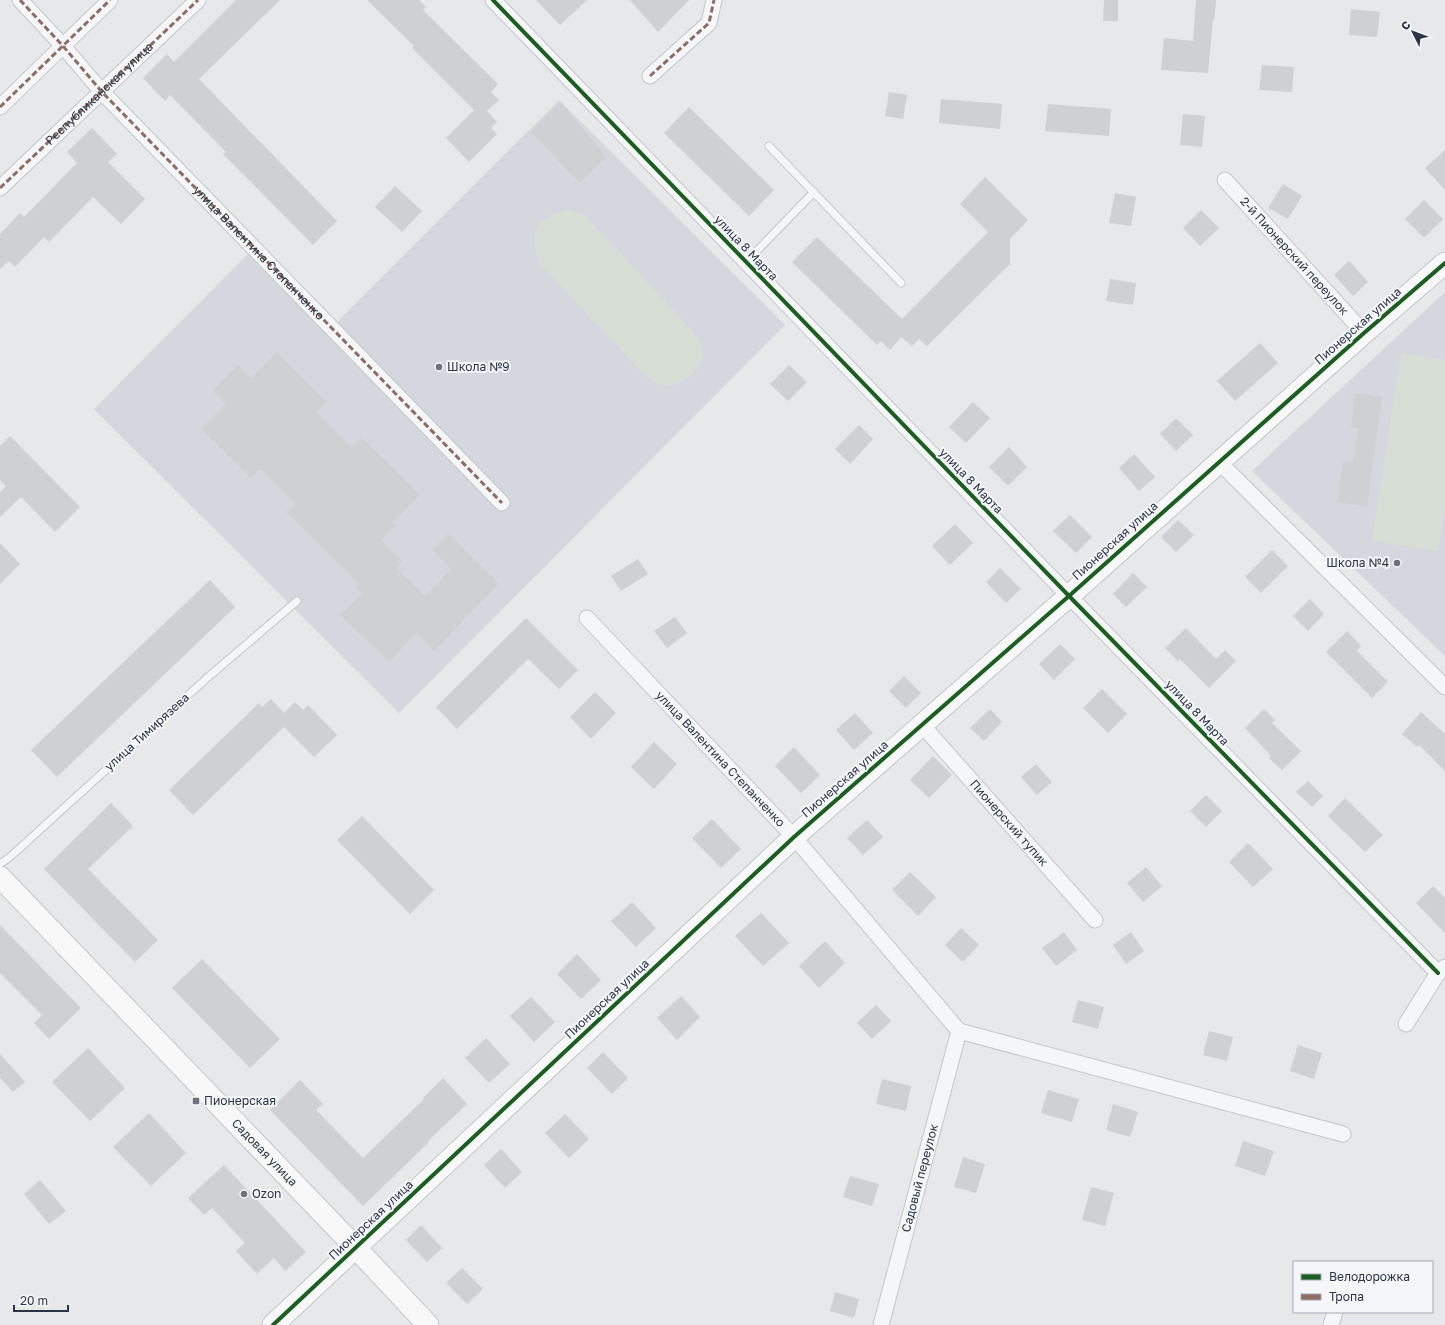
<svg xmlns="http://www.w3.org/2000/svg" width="1445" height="1325" font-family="'Golos Text',sans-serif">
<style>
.built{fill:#d4d7dd}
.green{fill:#d6ded6}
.building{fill:#ced0d3}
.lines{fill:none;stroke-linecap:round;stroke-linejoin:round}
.lane-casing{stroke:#c4c6c8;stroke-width:9}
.street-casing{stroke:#c4c6c8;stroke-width:17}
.secondary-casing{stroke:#c4c6c8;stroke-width:23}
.lane{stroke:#f5f6f7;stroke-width:7}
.street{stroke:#f5f6f7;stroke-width:15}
.secondary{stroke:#f8f8f8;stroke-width:21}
.quiet{stroke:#8d6e63;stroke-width:3;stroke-dasharray:6 3;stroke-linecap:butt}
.cycleway-casing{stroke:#f4f6f9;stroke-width:6}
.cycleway{stroke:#1b5e20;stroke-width:4}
.poi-dot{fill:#6c737f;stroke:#f4f6f9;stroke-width:1.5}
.labels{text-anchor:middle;stroke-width:4;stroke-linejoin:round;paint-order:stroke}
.street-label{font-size:12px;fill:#2b3445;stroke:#f4f6f9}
.poi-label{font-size:12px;fill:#2b3445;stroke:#f4f6f9;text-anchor:start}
</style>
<rect width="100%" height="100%" fill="#e6e8ea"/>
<!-- built -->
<g class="built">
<polygon points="559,100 785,325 399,713 94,409 258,244 337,322"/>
<polygon points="1445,292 1445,656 1252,471"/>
</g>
<!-- green -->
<g class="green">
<path d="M568,209l17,6 109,117c2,5 8,11 9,17 5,18 -24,41 -41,36 -6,-1 -12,-6 -17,-9l-105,-112c-12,-33 -6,-45 28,-55z"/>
<polygon points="1401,353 1445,360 1445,508 1438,551 1372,541"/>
</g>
<!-- building -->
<g class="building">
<polygon points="236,0 280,0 199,79 337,221 313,245 223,154 226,152 170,95 165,101 143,78 167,54 174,62"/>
<polygon points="367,0 419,0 426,7 423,10 498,84 491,92 499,100 487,111 497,122 491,128 497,134 469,162 446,138 474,110 412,48 414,46"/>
<polygon points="536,0 587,0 560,25"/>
<polygon points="630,0 689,0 658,32"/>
<polygon points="1104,0 1118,0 1118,21 1103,21"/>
<polygon points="1196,0 1216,0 1214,21 1213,20 1208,73 1161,70 1164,38 1193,41"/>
<polygon points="1351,9 1380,12 1377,37 1349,35"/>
<polygon points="1262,65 1294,67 1292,92 1259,90"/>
<polygon points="889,92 907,95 903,119 885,116"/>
<polygon points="941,99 1002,104 1000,129 939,123"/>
<polygon points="561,102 606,157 580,183 531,132"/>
<polygon points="1048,104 1111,109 1109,136 1045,131"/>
<polygon points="689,107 774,190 749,216 664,133"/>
<polygon points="1183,114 1205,116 1202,147 1180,145"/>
<polygon points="92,128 117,154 108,162 145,199 121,224 93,197 49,242 44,237 15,267 9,261 0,269 0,234 20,213 24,217 77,163 67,152"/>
<polygon points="1445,150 1445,190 1425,168"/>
<polygon points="985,177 1028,220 1010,239 1010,264 927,346 919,339 912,346 901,337 890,350 881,341 877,345 792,262 817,237 902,319 988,232 960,204"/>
<polygon points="1283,184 1302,196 1288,219 1268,208"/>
<polygon points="395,186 422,211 402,232 375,207"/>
<polygon points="1115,193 1136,197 1131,226 1109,223"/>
<polygon points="1424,200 1443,219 1424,238 1405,219"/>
<polygon points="1201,210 1219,228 1200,246 1183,228"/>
<polygon points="1349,261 1368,282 1353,296 1334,275"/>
<polygon points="1110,279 1136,283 1133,305 1106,301"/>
<polygon points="1260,343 1278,363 1235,401 1217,381"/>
<polygon points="277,352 327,402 316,412 351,447 361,437 420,495 392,522 396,526 381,540 403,561 396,568 425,596 451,569 432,550 448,534 499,583 434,651 416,633 389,662 340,615 362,593 355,587 358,583 286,512 295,504 260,469 251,478 201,429 226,404 213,391 238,365 251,378"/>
<polygon points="789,365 807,382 788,401 770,384"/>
<polygon points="1355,393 1382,397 1367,506 1337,502 1343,462 1353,463 1358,428 1351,427"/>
<polygon points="973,402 990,418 966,443 949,427"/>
<polygon points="1176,418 1193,435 1176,451 1160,434"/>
<polygon points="859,425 873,439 850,464 835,449"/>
<polygon points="10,436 80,507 55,532 21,497 0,517 0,492 6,486 0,480 0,446"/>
<polygon points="1009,447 1027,467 1008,486 989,467"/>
<polygon points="1134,454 1155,477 1139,491 1119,468"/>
<polygon points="1070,515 1092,537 1076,553 1053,531"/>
<polygon points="1178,520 1194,535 1176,552 1161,537"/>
<polygon points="955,524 973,543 950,565 932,546"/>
<polygon points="0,543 20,564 0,584"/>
<polygon points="1272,550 1288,566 1261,593 1245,577"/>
<polygon points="638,559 648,574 621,591 611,576"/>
<polygon points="1000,568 1021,589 1006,603 986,582"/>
<polygon points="1133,573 1147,587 1126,607 1113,594"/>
<polygon points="210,580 235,607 57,777 31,750"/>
<polygon points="1310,599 1324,614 1308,631 1293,616"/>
<polygon points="675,617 687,633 667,648 654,631"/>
<polygon points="526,618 578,670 559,689 528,659 457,729 436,707"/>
<polygon points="1186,628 1216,659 1225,650 1236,661 1209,688 1180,659 1178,661 1165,648"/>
<polygon points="1347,631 1361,646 1357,651 1388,682 1372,698 1326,652"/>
<polygon points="1060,644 1075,659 1054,680 1039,664"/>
<polygon points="904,676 921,693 906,708 889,691"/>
<polygon points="1102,689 1127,714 1108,733 1083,708"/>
<polygon points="595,692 616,713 591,739 570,717"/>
<polygon points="271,699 284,713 295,702 303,710 308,705 337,735 314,757 284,727 193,815 169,790 259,703 262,707"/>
<polygon points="990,709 1002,722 984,741 970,728"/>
<polygon points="1264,709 1275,720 1272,723 1301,751 1282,770 1269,758 1271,756 1245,728"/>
<polygon points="1421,712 1445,734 1445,771 1419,745 1417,747 1402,734"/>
<polygon points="855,713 873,733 854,750 836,730"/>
<polygon points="654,742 677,764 654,789 631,767"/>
<polygon points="794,747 820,775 801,793 775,766"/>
<polygon points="933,756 952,775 929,798 910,780"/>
<polygon points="1036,764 1052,782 1037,795 1021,777"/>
<polygon points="1308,781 1323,796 1312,807 1296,792"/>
<polygon points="1206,795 1222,811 1206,827 1190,811"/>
<polygon points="1345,798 1383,835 1365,852 1328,816"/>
<polygon points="111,803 133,826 88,869 158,940 135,962 44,869"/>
<polygon points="362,816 434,890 410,914 337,840"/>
<polygon points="712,819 741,849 721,868 692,838"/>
<polygon points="867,820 883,837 863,855 847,838"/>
<polygon points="1248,843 1273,869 1253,887 1229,862"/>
<polygon points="1146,867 1162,886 1143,902 1127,883"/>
<polygon points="910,872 936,897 918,916 892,890"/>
<polygon points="1433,886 1445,898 1445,933 1416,903"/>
<polygon points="632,902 656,928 636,947 611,921"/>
<polygon points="761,913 789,943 763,966 735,936"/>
<polygon points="0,925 81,1008 49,1039 34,1023 42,1015 0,973"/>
<polygon points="961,928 979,945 963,962 945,945"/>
<polygon points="1064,932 1077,950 1056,966 1042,948"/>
<polygon points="1131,932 1144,951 1126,964 1113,945"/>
<polygon points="825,941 845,963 819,988 799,966"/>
<polygon points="577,954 601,980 581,999 557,974"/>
<polygon points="202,959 280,1039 250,1068 172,988"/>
<polygon points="681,996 700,1017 677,1040 657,1018"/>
<polygon points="531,997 555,1022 534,1042 510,1016"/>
<polygon points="1078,1000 1104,1007 1098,1029 1072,1022"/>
<polygon points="876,1005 891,1021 872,1039 857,1023"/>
<polygon points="1209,1031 1233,1037 1227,1061 1203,1055"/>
<polygon points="486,1038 510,1064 489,1083 465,1058"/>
<polygon points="1298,1045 1322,1053 1314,1079 1290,1071"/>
<polygon points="88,1048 125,1088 90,1121 52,1082"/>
<polygon points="603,1052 628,1078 612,1094 587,1068"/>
<polygon points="0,1054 25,1082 13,1092 0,1078"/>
<polygon points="443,1078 467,1104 428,1141 429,1142 363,1206 270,1110 300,1080 323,1104 316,1110 363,1158 424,1099 423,1098"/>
<polygon points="882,1079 911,1086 906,1111 876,1104"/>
<polygon points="1048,1090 1079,1099 1072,1122 1041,1113"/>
<polygon points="1113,1104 1138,1112 1130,1137 1106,1130"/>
<polygon points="149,1113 186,1153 151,1186 113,1147"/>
<polygon points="565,1114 589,1139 569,1158 545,1133"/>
<polygon points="1243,1141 1274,1151 1265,1176 1235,1166"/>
<polygon points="501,1149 522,1172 505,1188 484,1165"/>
<polygon points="963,1157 985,1164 976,1193 954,1187"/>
<polygon points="224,1165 306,1252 285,1271 274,1258 257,1274 236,1251 245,1243 212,1208 204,1215 188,1198"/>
<polygon points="850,1176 879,1184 872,1206 843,1197"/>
<polygon points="40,1180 66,1211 49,1224 24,1194"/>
<polygon points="1091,1187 1114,1193 1105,1226 1082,1220"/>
<polygon points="421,1225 442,1248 427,1262 406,1240"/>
<polygon points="462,1268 483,1289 467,1304 446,1283"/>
<polygon points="835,1292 859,1299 854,1318 830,1311"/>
</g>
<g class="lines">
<defs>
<g id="lane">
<polyline points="769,146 901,283"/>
<polyline points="746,262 814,192"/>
<polyline points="0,864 10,857 207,678 297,601"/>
</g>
<g id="street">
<path id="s1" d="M20,0l43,46 39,46 400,411"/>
<polyline points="493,0 1069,596 1438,973"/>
<polyline points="650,76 709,23 714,0"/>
<polyline points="0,107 110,0"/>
<path id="s2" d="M1225,180l139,153"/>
<polyline points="0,188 198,0"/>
<polyline points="1219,462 1445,687"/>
<path id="s3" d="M587,618l207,219 165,194"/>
<path id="s4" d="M922,725l173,195"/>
<polyline points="1406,1024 1438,973 1445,967"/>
<polyline points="959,1031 1343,1134"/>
<path id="s5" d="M881,1325l78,-294"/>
<polyline points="1331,1325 1335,1312"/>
</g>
<g id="secondary">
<path id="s6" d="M0,877l356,371 72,77"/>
<polyline points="273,1325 794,837 1069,596 1364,333 1445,263"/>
</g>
</defs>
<!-- lane casing -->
<use href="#lane" class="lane-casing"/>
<!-- street casing -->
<use href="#street" class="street-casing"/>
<!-- secondary casing -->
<use href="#secondary" class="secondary-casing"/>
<!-- lane -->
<use href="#lane" class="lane"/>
<!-- street -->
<use href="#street" class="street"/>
<!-- secondary -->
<use href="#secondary" class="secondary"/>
<!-- quiet -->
<g class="quiet">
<polyline points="20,0 63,46 102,92 502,503"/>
<polyline points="650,76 709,23 714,0"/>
<polyline points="0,107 110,0"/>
<path id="s7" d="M0,188l198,-188"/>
</g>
<defs>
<g id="cycleway">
<polyline points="493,0 1069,596 1438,973"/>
<polyline points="273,1325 794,837 1069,596 1364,333 1445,263"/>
</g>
</defs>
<!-- cycleway casing -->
<use href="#cycleway" class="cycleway-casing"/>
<!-- cycleway -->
<use href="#cycleway" class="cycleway"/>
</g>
<!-- markers -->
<g class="poi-dot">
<circle cx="439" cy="367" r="4"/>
<circle cx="1397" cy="563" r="4"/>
<rect x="192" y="1097" width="8" height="8" rx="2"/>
<circle cx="244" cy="1194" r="4"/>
</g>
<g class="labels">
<!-- street labels -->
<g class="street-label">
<text dy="4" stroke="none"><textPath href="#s7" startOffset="137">Республиканская улица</textPath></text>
<text transform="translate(746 248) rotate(46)" y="4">улица 8 Марта</text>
<text dy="4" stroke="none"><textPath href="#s1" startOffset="348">улица Валентина Степанченко</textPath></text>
<text dy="4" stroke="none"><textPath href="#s2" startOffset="103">2-й Пионерский переулок</textPath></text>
<text transform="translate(1358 326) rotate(-41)" y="4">Пионерская улица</text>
<text transform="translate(971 481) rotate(46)" y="4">улица 8 Марта</text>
<text transform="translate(1115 541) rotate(-42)" y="4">Пионерская улица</text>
<text transform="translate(1197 713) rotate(46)" y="4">улица 8 Марта</text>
<text transform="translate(147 732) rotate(-42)" y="4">улица Тимирязева</text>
<text dy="4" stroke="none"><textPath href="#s3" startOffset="194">улица Валентина Степанченко</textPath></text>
<text transform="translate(845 779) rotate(-41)" y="4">Пионерская улица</text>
<text dy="4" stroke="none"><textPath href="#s4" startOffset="131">Пионерский тупик</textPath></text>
<text transform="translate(607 999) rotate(-43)" y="4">Пионерская улица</text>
<text dy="4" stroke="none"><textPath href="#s6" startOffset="382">Садовая улица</textPath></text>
<text dy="4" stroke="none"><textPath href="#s5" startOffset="152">Садовый переулок</textPath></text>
<text transform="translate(371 1220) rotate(-43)" y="4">Пионерская улица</text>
</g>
<!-- poi labels -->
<g class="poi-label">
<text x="447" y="371">Школа №9</text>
<text x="1389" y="567" text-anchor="end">Школа №4</text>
<text x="204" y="1105">Пионерская</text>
<text x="252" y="1198">Ozon</text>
</g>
</g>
<!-- legend -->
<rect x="1293" y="1261" width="140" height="52" fill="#f4f6f9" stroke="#a4a8b1"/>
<rect x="1301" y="1274" width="20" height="6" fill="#1b5e20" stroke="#a4a8b1"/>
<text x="1329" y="1281" font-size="12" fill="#2b3445">Велодорожка</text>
<rect x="1301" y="1294" width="20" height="6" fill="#8d6e63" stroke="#a4a8b1"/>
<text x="1329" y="1301" font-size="12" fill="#2b3445">Тропа</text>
<!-- north arrow -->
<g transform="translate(1413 32) rotate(312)" stroke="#f4f6f9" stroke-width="3" paint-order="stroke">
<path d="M0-3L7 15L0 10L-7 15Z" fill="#2b3445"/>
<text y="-6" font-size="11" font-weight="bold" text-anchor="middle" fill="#2b3445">С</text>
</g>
<!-- scale -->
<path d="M14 1305v6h54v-6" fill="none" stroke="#2b3445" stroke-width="2"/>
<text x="20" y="1305" font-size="12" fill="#2b3445" stroke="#f4f6f9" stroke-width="3" paint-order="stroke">20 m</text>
</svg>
